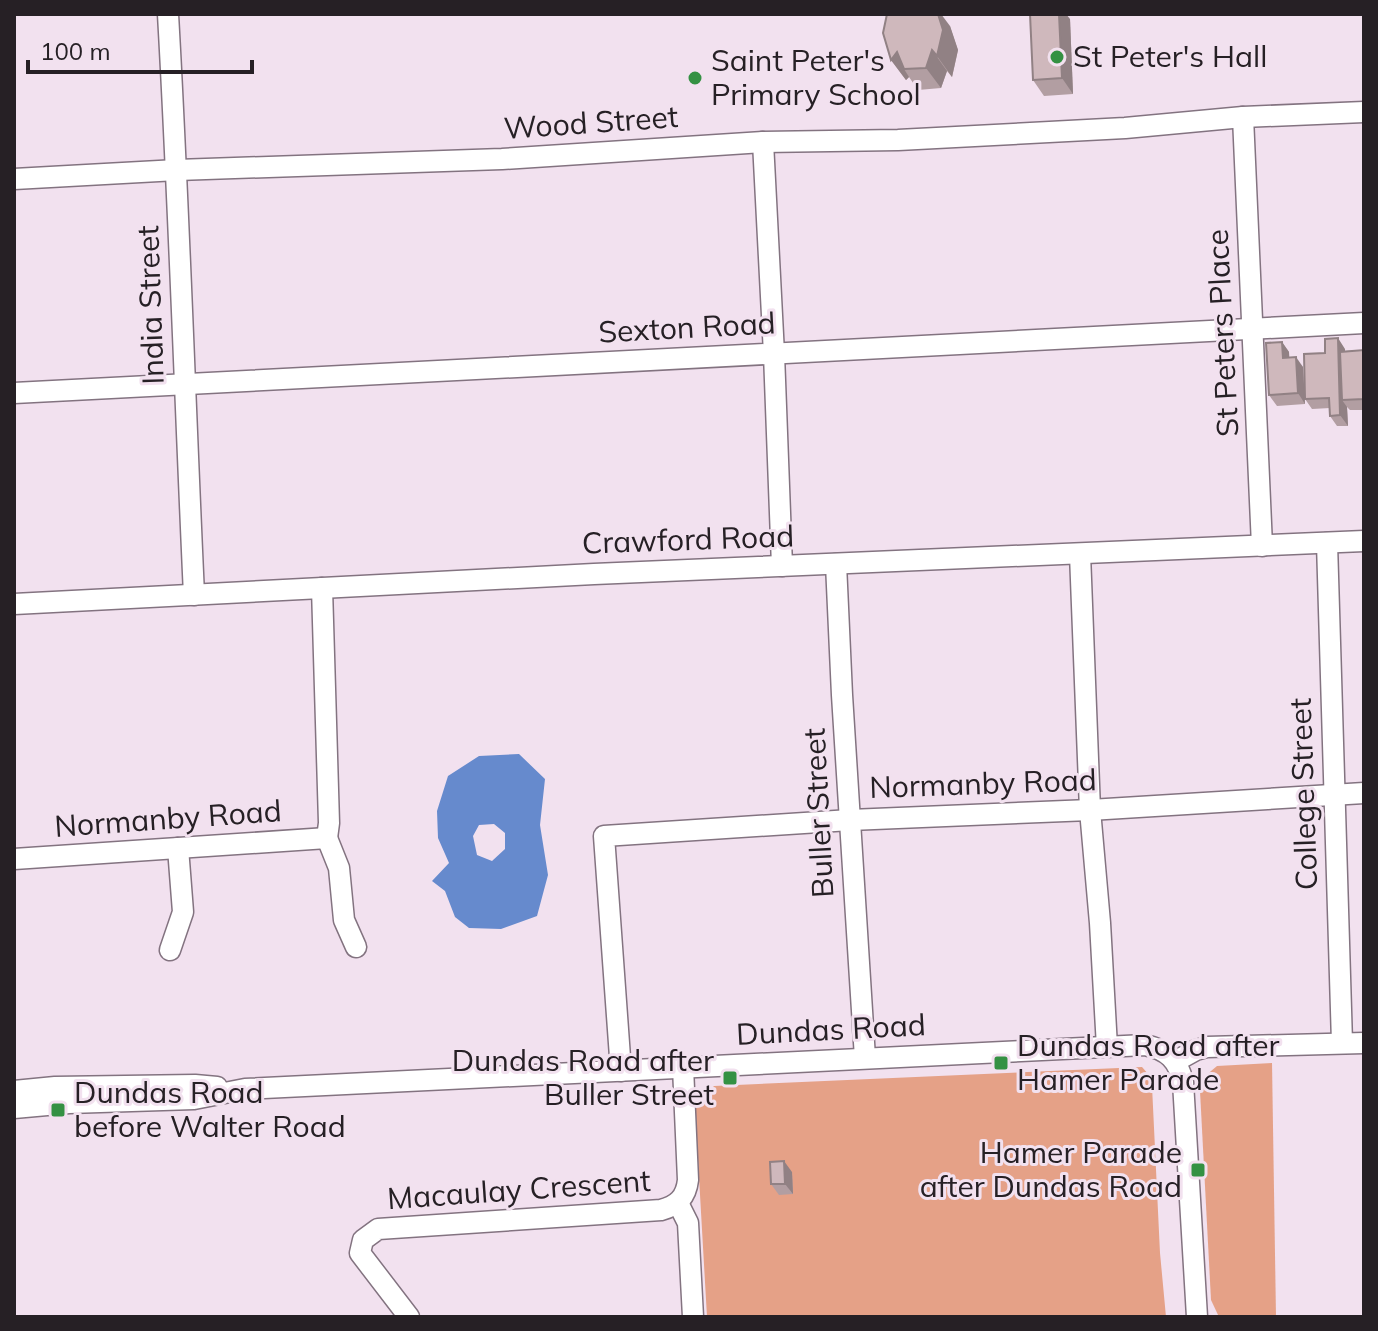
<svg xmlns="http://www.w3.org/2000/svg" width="1378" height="1331" font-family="Mulish,sans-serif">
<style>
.green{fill:#e5a187}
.water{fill:#668acd;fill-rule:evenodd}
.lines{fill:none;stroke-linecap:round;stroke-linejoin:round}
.minor-casing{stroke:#837380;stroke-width:23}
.minor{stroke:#fff;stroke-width:20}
.wall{fill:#b29ea2}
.shaded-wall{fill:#918184}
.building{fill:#cfb8bc;stroke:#918184;stroke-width:2}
.poi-dot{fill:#349143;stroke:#f2e1ef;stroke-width:3}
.labels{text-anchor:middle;stroke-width:6;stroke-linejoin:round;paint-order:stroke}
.poi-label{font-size:30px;fill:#262025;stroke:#f2e1ef;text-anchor:start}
.street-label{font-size:30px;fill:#262025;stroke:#f2e1ef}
</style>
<rect width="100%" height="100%" fill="#f2e1ef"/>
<!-- green -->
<g class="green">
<polygon points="1272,1063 1276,1317 1219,1317 1211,1300 1200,1091 1204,1077 1217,1066"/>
<polygon points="1142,1067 1149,1075 1152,1086 1160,1253 1166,1317 707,1317 695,1107 714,1086"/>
</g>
<!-- water -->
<path class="water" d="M519,754l26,25 -5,46 8,50 -11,41 -36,13 -32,-1 -14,-11 -10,-26 -13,-10 17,-18 -11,-25 -1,-27 11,-35 31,-20zM494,824l11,9v16l-13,12 -15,-6 -4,-19 6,-11z"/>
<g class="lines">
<defs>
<g id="minor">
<path d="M168,14c11,193 17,387 26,581"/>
<polyline points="1243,117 1262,546"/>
<polyline points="763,142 774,354 782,566"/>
<polyline points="14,179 177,170 502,159 763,142 898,140 1125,128 1243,117 1364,112"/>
<polyline points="14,393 1364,323"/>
<polyline points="1327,543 1342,1043"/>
<polyline points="1080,554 1090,810 1100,923 1107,1047"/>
<polyline points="836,564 842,695 865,1058"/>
<polyline points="322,588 329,823 327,838"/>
<polyline points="14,604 594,574 1364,541"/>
<polyline points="327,838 339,868 344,920 356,947"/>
<polyline points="14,859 327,838"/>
<polyline points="170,950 183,912 178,848"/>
<polyline points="1176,1061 1196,1050 1207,1047 1364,1043"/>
<polyline points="621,1071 604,836 850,820 1090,810 1364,793"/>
<polyline points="14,1091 55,1087 195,1085 217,1087"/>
<path d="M14,1108l55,-5 125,-4 51,-10 900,-44c23,5 33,15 38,37l14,235"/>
<polyline points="678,1203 688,1223 693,1317"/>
<path d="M409,1317l-49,-64 3,-13 15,-11 283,-19c16,-4 25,-12 27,-30l-5,-113"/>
</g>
</defs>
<!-- minor casing -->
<use href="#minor" class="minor-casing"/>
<!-- minor -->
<use href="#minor" class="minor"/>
</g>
<!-- wall -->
<g class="wall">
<polygon points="1070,19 1073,94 1044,96 1033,80"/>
<polygon points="950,26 958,50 952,77 947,71 941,88 918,90 909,77 906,80 891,60"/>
<polygon points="1282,342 1289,352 1289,357 1303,367 1305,404 1277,406 1269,395"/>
<polygon points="1345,349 1345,351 1364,350 1364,410 1350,410 1347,407 1348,426 1337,426 1330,416 1330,408 1312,409 1305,399 1325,353"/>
<polygon points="792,1172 793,1194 779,1195 771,1184"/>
</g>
<!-- shaded-wall -->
<g class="shaded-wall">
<polygon points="938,14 941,14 950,26 958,50 952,77 937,56"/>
<polygon points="1059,14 1066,14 1070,19 1073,94 1062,78"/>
<polygon points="932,50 947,71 941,88 926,68"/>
<polygon points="897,52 904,69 909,77 906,80 891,60"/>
<polygon points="1338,338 1345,349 1347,400 1342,400 1347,407 1348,426 1340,415"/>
<polygon points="1282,342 1289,352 1290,368 1283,358"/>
<polygon points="1296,357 1303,367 1305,404 1298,393"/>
<polygon points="784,1161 792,1172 793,1194 785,1184"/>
</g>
<!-- building -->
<g class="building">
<polygon points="887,14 938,14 943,30 937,56 932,50 926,68 904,69 897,52 891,60 883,33"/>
<polygon points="1030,14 1059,14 1062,78 1033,80"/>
<polygon points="1338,338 1340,415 1330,416 1329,398 1305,399 1304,354 1325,353 1325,339"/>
<polygon points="1282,342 1283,358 1296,357 1298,393 1269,395 1266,343"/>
<polygon points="1364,350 1364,399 1342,400 1340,352"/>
<polygon points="784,1161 785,1184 771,1184 770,1162"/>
</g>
<!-- markers -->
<g class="poi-dot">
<circle cx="1057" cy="57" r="8"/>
<circle cx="695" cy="78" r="8"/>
<rect x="993" y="1055" width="16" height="16" rx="4"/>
<rect x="722" y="1070" width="16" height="16" rx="4"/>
<rect x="50" y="1102" width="16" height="16" rx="4"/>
<rect x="1190" y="1162" width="16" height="16" rx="4"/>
</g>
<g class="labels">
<!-- poi labels -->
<g class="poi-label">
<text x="1073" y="67">St Peter's Hall</text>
<text x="711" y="71">Saint Peter's<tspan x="711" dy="34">Primary School</tspan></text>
<text x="1017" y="1056">Dundas Road after<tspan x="1017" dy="34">Hamer Parade</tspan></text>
<text x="714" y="1071" text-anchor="end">Dundas Road after<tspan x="714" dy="34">Buller Street</tspan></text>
<text x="74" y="1103">Dundas Road<tspan x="74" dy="34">before Walter Road</tspan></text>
<text x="1182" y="1163" text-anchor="end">Hamer Parade<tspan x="1182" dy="34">after Dundas Road</tspan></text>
</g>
<!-- street labels -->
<g class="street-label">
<text transform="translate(591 123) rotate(-4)" y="10">Wood Street</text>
<text transform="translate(151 305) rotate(-92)" y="10">India Street</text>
<text transform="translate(687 328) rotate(-3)" y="10">Sexton Road</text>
<text transform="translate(1223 333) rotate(-93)" y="10">St Peters Place</text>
<text transform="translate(688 540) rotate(-2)" y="10">Crawford Road</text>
<text transform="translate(983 784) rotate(-2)" y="10">Normanby Road</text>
<text transform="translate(1304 794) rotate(-92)" y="10">College Street</text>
<text transform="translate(819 813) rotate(-93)" y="10">Buller Street</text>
<text transform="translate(168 819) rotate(-4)" y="10">Normanby Road</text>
<text transform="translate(831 1030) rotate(-3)" y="10">Dundas Road</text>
<text transform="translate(519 1190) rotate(-4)" y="10">Macaulay Crescent</text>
</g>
</g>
<!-- border -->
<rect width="1378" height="1331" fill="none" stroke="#262025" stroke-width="32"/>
<!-- scale -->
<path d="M28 60v12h224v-12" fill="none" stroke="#262025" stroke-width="4"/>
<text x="40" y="60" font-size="24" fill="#262025" stroke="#f2e1ef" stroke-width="6" paint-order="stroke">100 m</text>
</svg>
